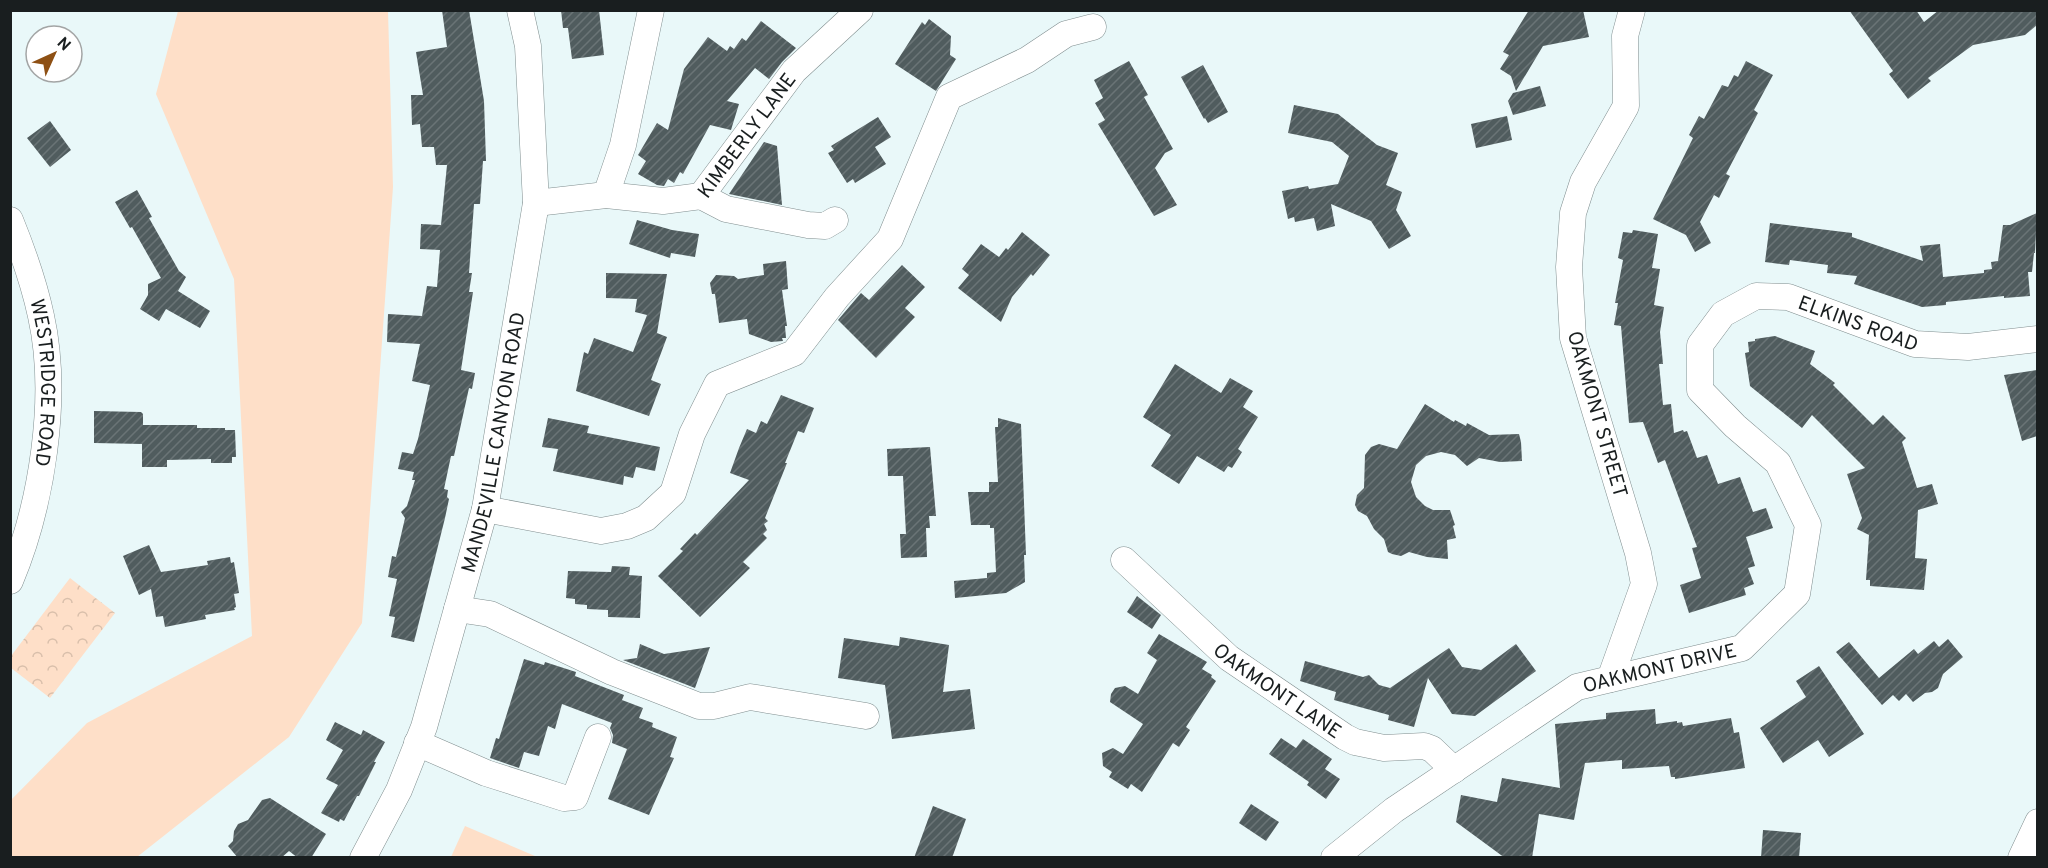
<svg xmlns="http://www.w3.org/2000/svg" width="2048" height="868" font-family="Overpass,sans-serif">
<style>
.grass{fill:#fedfc8}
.forest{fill:url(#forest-crowns)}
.building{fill:url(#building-hatch)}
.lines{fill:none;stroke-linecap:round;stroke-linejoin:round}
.minor-casing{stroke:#808e8f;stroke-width:27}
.minor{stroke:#fff;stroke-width:26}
.labels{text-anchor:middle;stroke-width:6;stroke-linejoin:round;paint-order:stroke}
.street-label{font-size:20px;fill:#191e1f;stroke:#fff}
</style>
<defs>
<pattern id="forest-crowns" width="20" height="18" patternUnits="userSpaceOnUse" patternTransform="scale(1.5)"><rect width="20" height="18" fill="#fedfc8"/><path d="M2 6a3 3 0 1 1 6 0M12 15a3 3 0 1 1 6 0" fill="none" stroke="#d9bfab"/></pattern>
<pattern id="building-hatch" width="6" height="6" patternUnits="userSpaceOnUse" patternTransform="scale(1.5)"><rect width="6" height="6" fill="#505c5e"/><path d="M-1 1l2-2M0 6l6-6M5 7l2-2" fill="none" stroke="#6a7476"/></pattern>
</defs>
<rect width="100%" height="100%" fill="#e9f8f9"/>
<!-- grass -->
<g class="grass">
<polygon points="178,11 388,11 393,187 362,623 289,737 137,857 11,857 11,800 87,723 252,636 234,279 156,94"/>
<polygon points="465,826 535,856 535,857 451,857"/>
</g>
<!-- forest -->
<polygon class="forest" points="70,578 115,613 50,698 11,668 11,656"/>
<!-- building -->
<g class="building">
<polygon points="442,10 469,10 484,101 486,161 483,161 480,204 474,204 469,273 472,273 469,292 473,292 461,370 475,373 472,389 469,388 454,456 451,456 444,489 448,490 447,497 449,499 445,518 414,642 391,637 395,617 389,616 397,579 388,577 392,556 396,557 405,518 401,512 407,506 415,480 412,480 414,472 398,469 402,452 413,454 418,439 430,385 412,381 420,344 387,342 388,314 422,316 427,286 437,287 440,250 420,249 421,224 441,225 447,165 436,165 434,147 422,147 420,124 412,125 411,95 423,95 416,52 447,47"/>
<polygon points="561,10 599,10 604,55 572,59 568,28 563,28"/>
<polygon points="1529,10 1583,10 1589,37 1543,46 1516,91 1511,76 1500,69 1509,55 1503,52"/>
<polygon points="1849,10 1916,10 1924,22 1939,10 2037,10 2037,25 2025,35 1973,45 1928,78 1931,81 1908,99 1889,74 1893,71"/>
<polygon points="929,19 951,36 950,55 956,59 936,91 895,64 922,22 925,25"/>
<polygon points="761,21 796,48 782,62 769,79 755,68 727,101 739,104 731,130 710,125 683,174 680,172 674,183 668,179 664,186 657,185 638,174 646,161 638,155 657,123 668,130 684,69 708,37 727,51 730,46 734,49 742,38 746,41"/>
<polygon points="1129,61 1148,95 1144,97 1173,149 1165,153 1155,168 1177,205 1154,216 1098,124 1105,120 1095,103 1103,98 1094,80"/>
<polygon points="1746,61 1773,75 1754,110 1758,113 1726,174 1730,176 1719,198 1714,195 1700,222 1711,243 1695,252 1686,235 1653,219 1693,138 1689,135 1699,116 1704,119 1722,85 1728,87 1734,75 1738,77"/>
<polygon points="1203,65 1228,112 1208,123 1205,118 1204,119 1181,77"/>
<polygon points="1540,86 1546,106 1513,115 1508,101 1513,93"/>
<polygon points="1294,105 1338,114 1377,145 1398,153 1386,185 1402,192 1396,210 1411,236 1389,249 1371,221 1331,204 1335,226 1317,231 1314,218 1295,222 1294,217 1288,219 1282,191 1308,186 1309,189 1338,184 1349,156 1332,142 1288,133"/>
<polygon points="1507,116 1512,140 1476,148 1471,124"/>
<polygon points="878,117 891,137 875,147 886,164 855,183 853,179 847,183 828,153 834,150 831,146"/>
<polygon points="50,121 71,150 50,167 27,138"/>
<polygon points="764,142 777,146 782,205 729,194"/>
<polygon points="137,190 152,217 149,218 179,271 186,277 178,291 210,311 200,328 166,309 159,321 140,309 148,295 148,284 161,278 132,227 130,228 115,202"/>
<polygon points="2037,213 2035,253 2034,253 2032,272 2028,272 2030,296 2004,298 2004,296 1946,302 1946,305 1922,307 1854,284 1857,276 1827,273 1828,265 1790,260 1789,265 1765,262 1770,223 1852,233 1852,237 1923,261 1920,246 1940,244 1943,277 1984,273 1984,270 1992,269 1991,262 1998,261 2003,225 2010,225"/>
<polygon points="637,220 672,230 699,234 695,257 671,253 670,258 629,244"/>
<polygon points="1633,230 1658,234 1652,268 1660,269 1654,305 1664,307 1660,332 1663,364 1659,364 1663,405 1671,404 1674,433 1683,430 1684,432 1687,431 1697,458 1707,455 1718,484 1740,477 1753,512 1766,508 1773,528 1746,537 1755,566 1748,568 1754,584 1744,588 1746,595 1689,613 1680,585 1701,578 1692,548 1697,547 1665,460 1658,463 1643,422 1629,423 1621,326 1614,325 1618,303 1615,303 1623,260 1618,258 1623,232 1632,233"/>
<polygon points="1022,232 1050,255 1033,276 1031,274 1012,297 1001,322 958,288 969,275 962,269 981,244 999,257 1006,248 1008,250"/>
<polygon points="786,261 788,289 782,290 787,326 785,326 786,338 782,338 783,341 771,342 749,334 747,319 719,323 715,294 712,294 710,283 716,275 734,276 738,279 764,275 763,264"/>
<polygon points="902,265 925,287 905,308 915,317 876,358 838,320 861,293 869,300"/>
<polygon points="606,273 667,274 657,333 667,337 651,380 661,384 649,416 576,391 584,352 588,354 594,338 633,352 647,315 635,312 637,299 606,298"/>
<polygon points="1775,336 1815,351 1810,364 1835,383 1833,385 1873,425 1883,415 1906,438 1902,442 1917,488 1932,484 1938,504 1918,510 1915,558 1927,559 1924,590 1870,586 1870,580 1866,580 1869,535 1857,529 1862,518 1847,474 1865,468 1812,415 1802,428 1750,386 1745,353 1749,352 1748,342 1755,341 1755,339"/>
<polygon points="1175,364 1221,393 1230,378 1253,391 1243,407 1258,417 1238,449 1242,452 1232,468 1228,466 1224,472 1197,456 1179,484 1151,466 1171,435 1143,417"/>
<polygon points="2037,370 2037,436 2022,441 2004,375"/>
<polygon points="781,395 814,408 804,433 798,431 785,463 787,463 765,518 768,521 764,524 767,530 763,534 767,538 743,562 750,568 700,617 658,576 683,551 680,549 695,533 697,535 749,480 730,473 739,448 747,429 756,433 761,421 767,424"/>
<polygon points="1425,404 1454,422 1455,420 1466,426 1467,423 1489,435 1519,434 1521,442 1522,461 1500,462 1479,458 1467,466 1455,455 1441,452 1426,456 1416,465 1411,482 1416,497 1425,506 1433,510 1450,510 1455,525 1453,526 1456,538 1447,540 1448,559 1427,557 1409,552 1401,556 1392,554 1388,552 1384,539 1374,529 1367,516 1358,511 1355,505 1357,495 1364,488 1365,455 1371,447 1379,444 1397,449"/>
<polygon points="94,411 141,412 143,414 143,425 197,425 197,428 225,428 225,430 235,430 236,457 232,457 232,463 211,463 211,459 167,460 167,467 142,467 142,444 94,443"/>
<polygon points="548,418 589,426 587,433 660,447 655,471 636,467 633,478 624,476 623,485 553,471 558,449 542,447"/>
<polygon points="998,418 1021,424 1026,555 1024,555 1025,582 1006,593 955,598 954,581 987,578 987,573 996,572 994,528 990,528 990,525 971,525 968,492 989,492 989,482 998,482 995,427 998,427"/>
<polygon points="930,447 936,516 929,516 930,528 926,528 927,557 901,558 900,534 906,534 903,476 888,476 887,449"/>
<polygon points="149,545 161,572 208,565 207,561 230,557 231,563 234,562 239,593 234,594 236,607 234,608 235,610 205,615 206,619 165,627 163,616 156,617 151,589 139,595 123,556"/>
<polygon points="612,566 630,567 629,575 642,576 640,618 608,617 608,610 587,609 587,605 575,604 575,599 566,598 568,571 611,572"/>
<polygon points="1137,596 1161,615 1152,629 1127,612"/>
<polygon points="1159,634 1207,662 1202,669 1212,675 1211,677 1216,681 1186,727 1190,730 1179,747 1173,743 1142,792 1131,784 1128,789 1109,777 1112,772 1103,766 1102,753 1113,748 1123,754 1143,724 1110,702 1111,694 1115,688 1125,686 1138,694 1157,660 1147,653"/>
<polygon points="900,637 949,645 943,692 970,689 975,729 892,739 885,685 838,678 844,638 899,646"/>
<polygon points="1948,639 1963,657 1943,674 1938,688 1932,692 1925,693 1913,702 1906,694 1899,701 1893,695 1882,705 1836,652 1849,642 1879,678 1914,649 1918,654 1934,641 1939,647"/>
<polygon points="640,644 664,654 710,647 695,688 623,660 637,658"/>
<polygon points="1516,644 1536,671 1475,716 1452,714 1428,678 1414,727 1388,720 1389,715 1334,700 1336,692 1300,681 1305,661 1363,677 1369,675 1379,685 1390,688 1449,648 1462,667 1481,670"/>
<polygon points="524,659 544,665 545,662 576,672 575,676 624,695 622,700 643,708 639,718 653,723 652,727 677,737 670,757 674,758 649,815 608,799 627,749 612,743 613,735 610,728 612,723 562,704 555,729 548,726 539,756 524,752 519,768 490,758 496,738 499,739"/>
<polygon points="1819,666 1864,734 1829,757 1818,740 1783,763 1760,728 1806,697 1796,681"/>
<polygon points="1655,709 1656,724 1677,721 1677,723 1682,722 1683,726 1731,718 1734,733 1739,732 1745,768 1675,779 1675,777 1671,777 1669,766 1622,769 1622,760 1585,763 1574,820 1539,814 1532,858 1505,858 1456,822 1461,795 1497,802 1502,778 1560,788 1555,724 1606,719 1606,713"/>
<polygon points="335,722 361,735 363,730 385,742 374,762 376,762 359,796 357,796 344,821 340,819 339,822 321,813 338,785 326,779 343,750 326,740"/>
<polygon points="1281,738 1296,748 1303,739 1332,759 1325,769 1340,779 1326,799 1307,785 1309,782 1269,754"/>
<polygon points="270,798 326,834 311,858 298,858 289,851 281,858 238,858 228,846 233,841 234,831 238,824 248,820 262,800"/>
<polygon points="1251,804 1279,822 1266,841 1239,823"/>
<polygon points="933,806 966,819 952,858 914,858"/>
<polygon points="1763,830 1801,833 1799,858 1761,858"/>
</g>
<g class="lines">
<defs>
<g id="minor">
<polyline points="606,195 623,145 651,10"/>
<polyline points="701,196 726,209 808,225 825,226 835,220"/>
<path id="s1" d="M536,203l70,-8 57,6 38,-5 93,-125 66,-61"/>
<path id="s2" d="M10,220c13,32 24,63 31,96 18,81 1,189 -31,265"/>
<polyline points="485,509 601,531 627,526 646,518 673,493 692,434 717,384 794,353 837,297 890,239 949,97 1027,60 1066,34 1093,27"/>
<path id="s3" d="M1124,560l105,98 116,79 10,5 29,6 40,-2 8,3 22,21"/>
<polyline points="457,609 490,614 612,672 699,706 714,706 750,697 866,716"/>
<polyline points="1610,679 1644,584 1638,553 1573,338 1569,267 1573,213 1583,182 1626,106 1625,36 1632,10"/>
<polyline points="417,743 486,773 564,798 575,797 598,737"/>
<path id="s4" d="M363,858l36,-68 25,-63 61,-218 51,-306 -8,-157 -8,-36"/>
<path id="s5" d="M1334,858l60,-48 183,-123 165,-39 55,-54 11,-69 -30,-62 -43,-37 -35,-36v-45l23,-31 33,-18 32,1 127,47 53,3 70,-8"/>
<polyline points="2021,858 2038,822"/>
</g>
</defs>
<!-- minor casing -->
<use href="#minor" class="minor-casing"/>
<!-- minor -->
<use href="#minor" class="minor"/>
</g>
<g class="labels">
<!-- street labels -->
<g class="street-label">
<text dy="7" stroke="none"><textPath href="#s1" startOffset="242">KIMBERLY LANE</textPath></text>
<text dy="7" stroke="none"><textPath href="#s5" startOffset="1018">ELKINS ROAD</textPath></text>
<text dy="7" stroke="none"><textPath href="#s2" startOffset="168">WESTRIDGE ROAD</textPath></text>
<text transform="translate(1598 414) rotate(74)" y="7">OAKMONT STREET</text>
<text dy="7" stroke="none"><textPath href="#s4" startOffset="438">MANDEVILLE CANYON ROAD</textPath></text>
<text dy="7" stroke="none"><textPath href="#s5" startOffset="382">OAKMONT DRIVE</textPath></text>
<text dy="7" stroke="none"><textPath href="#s3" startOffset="202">OAKMONT LANE</textPath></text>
</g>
</g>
<!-- border -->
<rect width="2048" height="868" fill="none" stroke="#191e1f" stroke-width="24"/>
<!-- north arrow -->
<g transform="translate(54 54) rotate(45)"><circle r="28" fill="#ffffff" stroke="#a3a5a5" stroke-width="1.5"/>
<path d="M0-4.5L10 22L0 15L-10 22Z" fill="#8e5014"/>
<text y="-9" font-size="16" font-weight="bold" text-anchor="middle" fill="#191e1f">N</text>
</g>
</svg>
